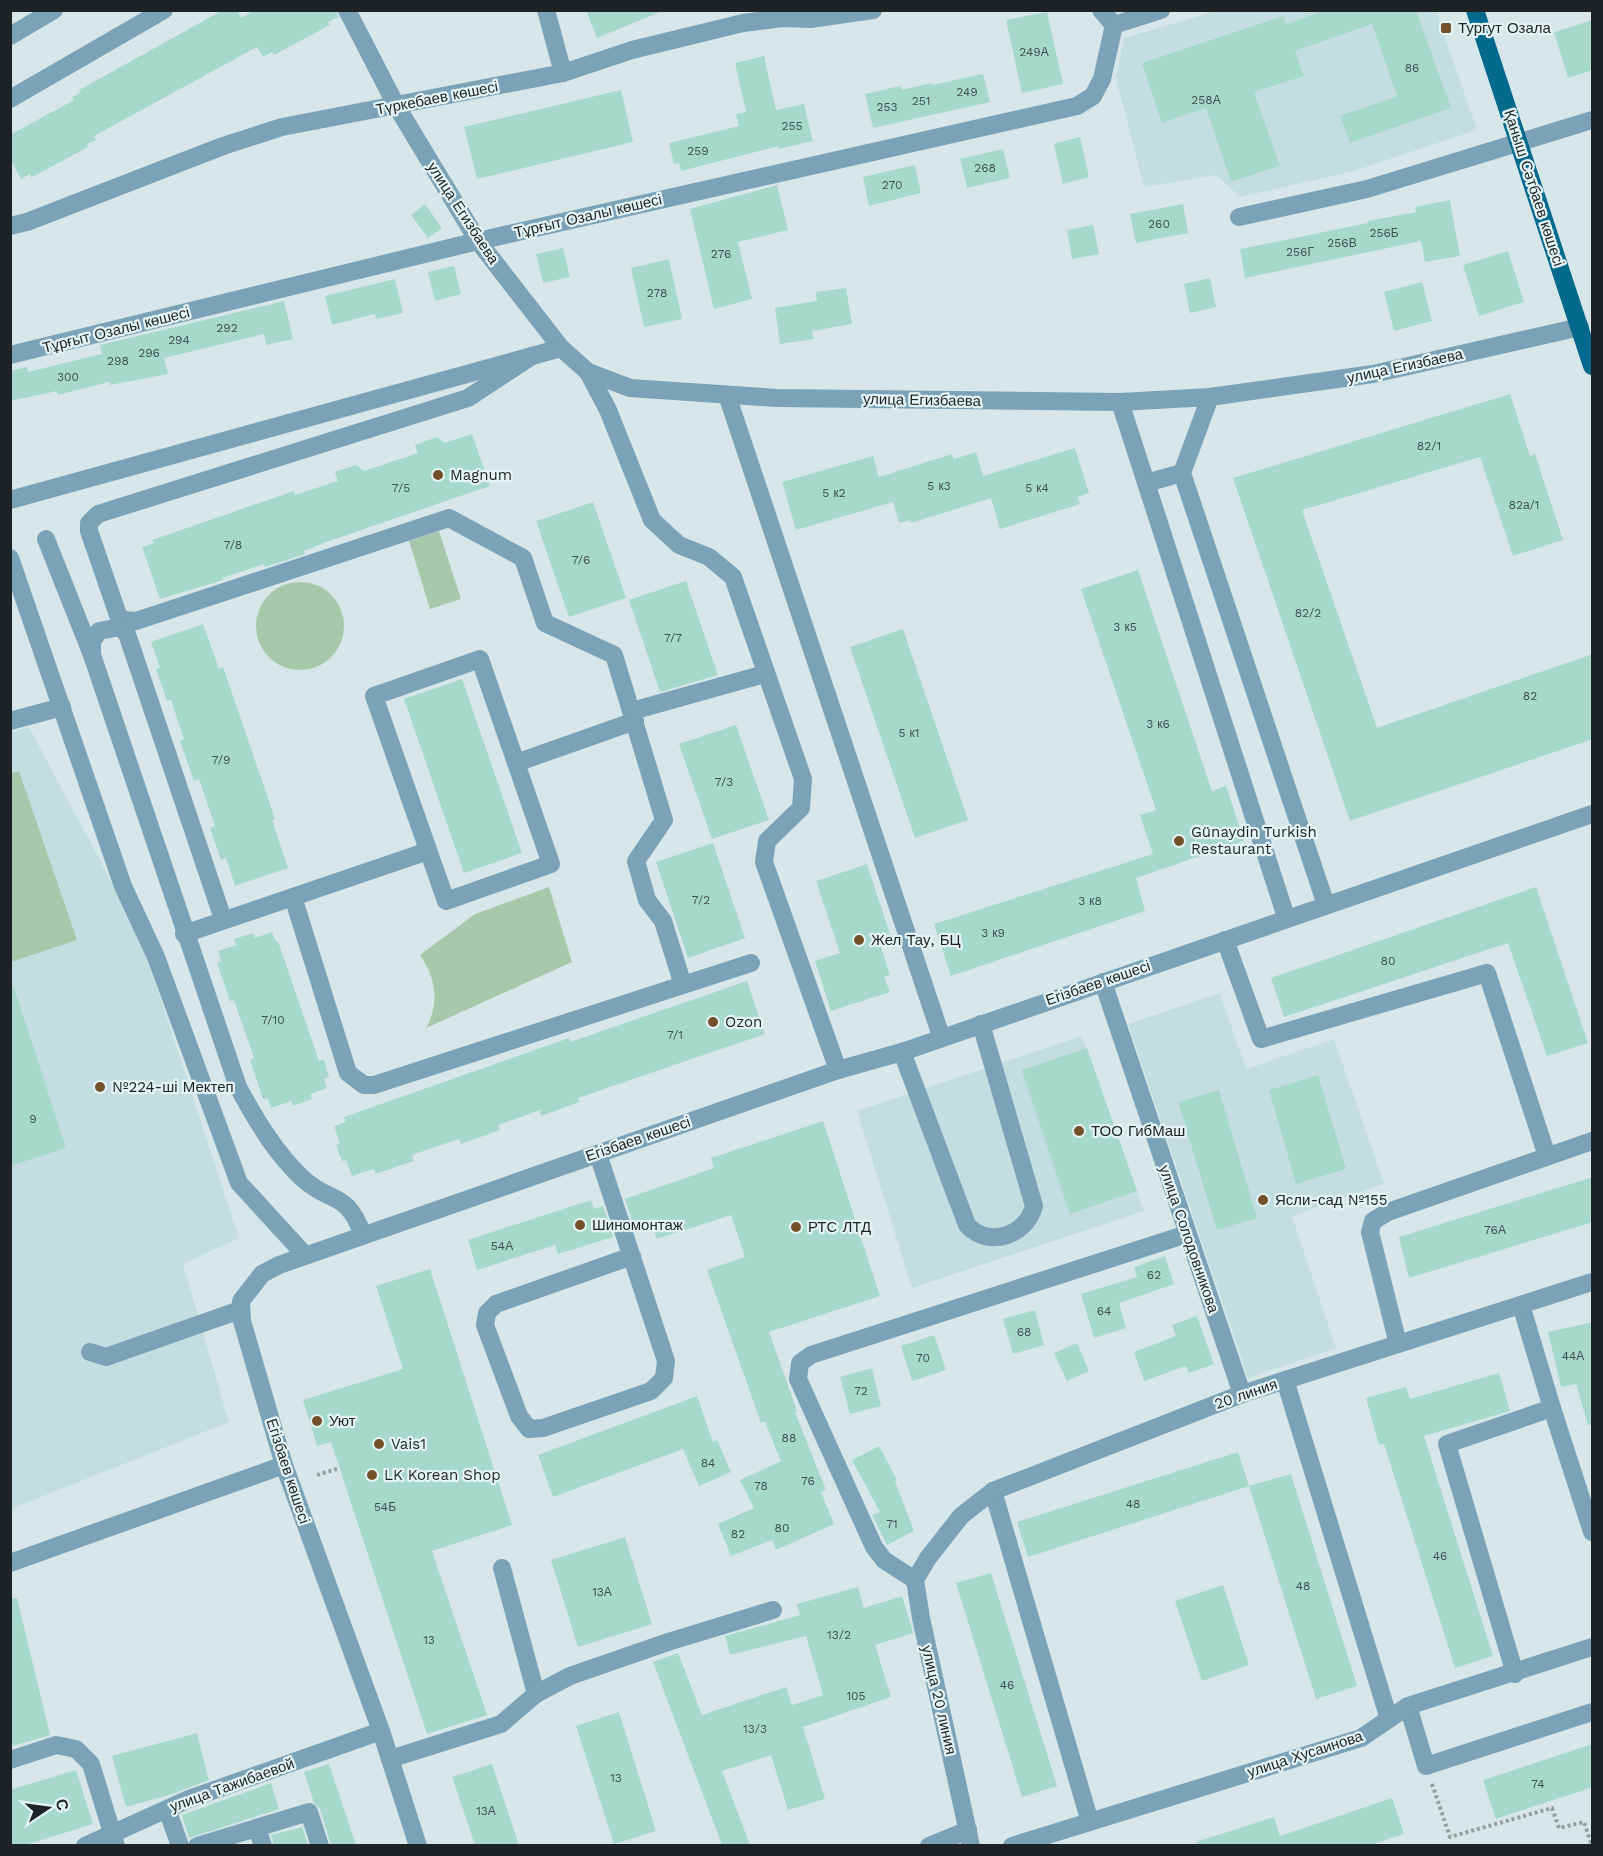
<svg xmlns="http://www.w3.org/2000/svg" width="1603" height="1856" font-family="'Work Sans',sans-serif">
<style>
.built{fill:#c4dde0}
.green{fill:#a8c8ac}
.building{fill:#a7d9cb}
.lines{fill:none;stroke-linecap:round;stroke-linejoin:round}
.path{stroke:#93a0a1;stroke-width:4;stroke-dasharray:3 3;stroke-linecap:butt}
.minor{stroke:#7ba2b6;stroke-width:18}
.major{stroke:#03698d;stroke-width:18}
.poi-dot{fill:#74502a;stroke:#e4f4f6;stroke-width:2}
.labels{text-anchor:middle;stroke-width:4.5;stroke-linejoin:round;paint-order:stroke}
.number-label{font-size:12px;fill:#40504e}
.poi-label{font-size:15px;fill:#1d2324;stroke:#e4f4f6;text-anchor:start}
.street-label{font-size:15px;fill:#1d2324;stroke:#e4f4f6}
</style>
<rect width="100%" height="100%" fill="#d7e7e9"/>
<!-- built -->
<g class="built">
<polygon points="1216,11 1436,11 1477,130 1354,171 1240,197 1216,175 1144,187 1116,78 1124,38"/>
<polygon points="29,727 140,936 239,1238 183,1264 229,1422 11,1509 10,733"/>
<polygon points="1220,993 1246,1069 1334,1039 1384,1184 1292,1216 1336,1348 1248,1378 1128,1024"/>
<polygon points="1082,1036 1144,1211 912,1288 857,1111"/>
</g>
<!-- green -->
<g class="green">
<polygon points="439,531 461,599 430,609 409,541"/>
<circle cx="300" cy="626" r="44"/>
<polygon points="19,771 77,940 11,962 10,774"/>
<path d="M549,887l23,75 -146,66c14,-26 10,-49 -6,-73l55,-41z"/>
</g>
<!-- building -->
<g class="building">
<polygon points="223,10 237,10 241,18 255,10 336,10 338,17 328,22 330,25 274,55 272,52 263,57 257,47 94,136 96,140 87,144 88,147 32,177 30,174 21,179 10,159 10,135 74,100 72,97 80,93 79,90"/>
<polygon points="586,10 662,10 662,11 597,38"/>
<polygon points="1326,10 1416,10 1451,108 1350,143 1340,116 1397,96 1372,24 1295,51 1304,76 1254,92 1280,166 1231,182 1206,108 1162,123 1142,63 1283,16 1286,24"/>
<polygon points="1047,12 1063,84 1022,93 1006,20"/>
<polygon points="1593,20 1593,70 1568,78 1554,32"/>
<polygon points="764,56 776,110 804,104 813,141 779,149 779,146 681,171 679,163 674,164 669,143 739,126 736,114 746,112 735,63"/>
<polygon points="983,74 990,102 873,128 865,94 900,86 902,90 931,83 932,85"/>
<polygon points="621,90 633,142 477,179 464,127"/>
<polygon points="1080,137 1089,177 1063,184 1054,144"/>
<polygon points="1003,149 1010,178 967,188 960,159"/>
<polygon points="915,165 921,193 869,206 863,177"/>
<polygon points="777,185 788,230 738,242 752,299 714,309 690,209"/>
<polygon points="1450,200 1460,256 1425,262 1421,241 1245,278 1240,249 1368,223 1368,221 1416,212 1415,207"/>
<polygon points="425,204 442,228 428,238 411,215"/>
<polygon points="1183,204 1188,233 1136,243 1130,214"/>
<polygon points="1093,225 1099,254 1072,259 1067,230"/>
<polygon points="563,248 570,277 543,283 536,254"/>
<polygon points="1508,251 1524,302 1479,316 1463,265"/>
<polygon points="669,259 682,319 644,327 631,268"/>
<polygon points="454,266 461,294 435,301 428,272"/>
<polygon points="1210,278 1216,307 1190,313 1184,284"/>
<polygon points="395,279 403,313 376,319 375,314 332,325 325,296"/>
<polygon points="1422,282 1432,321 1394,331 1384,292"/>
<polygon points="846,288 852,324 812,331 814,339 780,344 775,308 817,301 816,292"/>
<polygon points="284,301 293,339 266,345 264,334 164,358 168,374 110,385 109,382 58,395 57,391 10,401 10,371 27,367 28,372 102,354 100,345"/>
<polygon points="1510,394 1530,456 1535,454 1563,540 1513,556 1480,457 1302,510 1377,728 1593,654 1593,739 1350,821 1233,478"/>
<polygon points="472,434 490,486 329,541 304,551 305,554 265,567 264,564 222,578 223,580 160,599 142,547 154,543 152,540 294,491 295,495 338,481 335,472 356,465 364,471 418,453 415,445 437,437 445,443"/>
<polygon points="1075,448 1089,493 1078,497 1080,504 1000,529 991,498 911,523 910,520 899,523 893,502 796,530 782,482 873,456 879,477 952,454 954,459 976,452 983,476"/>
<polygon points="593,502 626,598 569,617 536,521"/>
<polygon points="1138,570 1212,791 1226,786 1244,841 1136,878 1145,911 951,976 934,924 1153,854 1140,815 1156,810 1081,589"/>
<polygon points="686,581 718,675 660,692 629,600"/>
<polygon points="203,624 219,669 223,667 267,795 275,819 272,820 288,868 235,886 226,858 221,860 210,828 215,826 199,779 194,781 180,741 184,739 171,700 167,701 156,669 160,668 151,642"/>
<polygon points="903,629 968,820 915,838 850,647"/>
<polygon points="462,679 522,853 464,873 404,699"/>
<polygon points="736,725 769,820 712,839 679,744"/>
<polygon points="713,843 745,938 688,958 656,862"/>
<polygon points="867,864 891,937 879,941 890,975 884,977 890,992 831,1011 815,961 840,953 816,881"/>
<polygon points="1536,887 1588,1043 1547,1056 1508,943 1284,1017 1271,978"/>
<polygon points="272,932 276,942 278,941 319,1061 324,1060 329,1077 324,1079 327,1088 310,1094 312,1099 293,1106 291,1101 271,1108 268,1098 263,1099 250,1060 254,1058 234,1000 230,1001 217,963 221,961 218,951 236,945 234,939 253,933 255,938"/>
<polygon points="747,981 765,1034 578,1098 579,1102 541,1116 540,1110 498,1125 500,1130 461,1144 459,1139 412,1155 414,1161 375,1174 374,1169 352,1176 346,1160 342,1161 336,1145 340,1143 334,1126 346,1122 344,1117 569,1038 570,1042"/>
<polygon points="14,987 66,1148 10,1166 10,988"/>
<polygon points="1087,1048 1137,1191 1070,1214 1022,1070"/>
<polygon points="1318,1075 1346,1169 1296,1184 1269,1090"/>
<polygon points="1219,1090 1257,1218 1217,1230 1178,1102"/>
<polygon points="823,1121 880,1296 769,1332 797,1411 795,1412 826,1490 821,1492 834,1524 776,1550 772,1540 731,1556 718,1524 754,1508 740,1480 781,1461 765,1422 761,1423 707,1270 745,1257 731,1215 657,1239 651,1225 635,1230 625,1199 714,1168 711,1158"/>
<polygon points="1593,1177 1593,1222 1409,1278 1399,1237"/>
<polygon points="591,1200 594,1209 603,1206 613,1237 558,1254 555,1245 477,1270 468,1240"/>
<polygon points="1165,1256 1174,1284 1119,1303 1126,1328 1094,1338 1081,1294 1137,1277 1134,1267"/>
<polygon points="430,1269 512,1525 432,1551 487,1715 427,1734 331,1442 317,1446 303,1400 403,1369 376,1286"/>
<polygon points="1035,1310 1044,1345 1013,1354 1003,1319"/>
<polygon points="1197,1316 1214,1364 1189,1373 1186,1366 1144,1381 1134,1352 1176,1336 1172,1325"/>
<polygon points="1593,1322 1593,1424 1588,1425 1576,1384 1561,1387 1548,1332"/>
<polygon points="934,1335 946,1370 912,1381 901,1346"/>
<polygon points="1077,1343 1089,1371 1067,1381 1054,1353"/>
<polygon points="872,1368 881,1406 850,1414 840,1377"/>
<polygon points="1499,1373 1510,1411 1424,1436 1493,1656 1455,1668 1384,1444 1379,1445 1366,1398 1406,1387 1410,1399"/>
<polygon points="697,1396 713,1442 717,1440 731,1472 699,1486 683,1449 553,1497 538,1455"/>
<polygon points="879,1446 897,1480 895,1481 914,1531 887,1545 872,1515 880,1512 852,1460"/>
<polygon points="1238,1452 1249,1486 1028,1557 1017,1522"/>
<polygon points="1291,1474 1357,1686 1316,1699 1249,1486"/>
<polygon points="625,1537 652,1624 578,1647 551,1560"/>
<polygon points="991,1573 1057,1786 1022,1797 956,1583"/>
<polygon points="1223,1585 1249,1665 1202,1681 1175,1601"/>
<polygon points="858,1587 864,1608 902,1596 912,1629 913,1633 875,1645 891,1697 803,1727 825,1799 788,1810 771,1755 722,1771 750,1845 722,1845 653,1662 678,1653 702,1715 786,1687 792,1705 823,1695 806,1636 730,1655 725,1636 800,1615 797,1604"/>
<polygon points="10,1598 17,1598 50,1735 13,1746 10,1736"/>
<polygon points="619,1712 656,1831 614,1844 576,1726"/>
<polygon points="197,1733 209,1780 172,1794 126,1807 112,1756"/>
<polygon points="1593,1744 1593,1787 1496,1819 1483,1780"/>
<polygon points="329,1764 356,1845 331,1845 320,1809 314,1803 304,1772"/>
<polygon points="492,1764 519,1845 475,1845 452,1777"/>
<polygon points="76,1770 93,1824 25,1845 10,1845 10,1790"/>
<polygon points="271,1783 279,1809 189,1838 182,1815"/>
<polygon points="1392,1798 1404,1834 1370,1845 1197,1845 1196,1842 1274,1817 1280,1836"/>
<polygon points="302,1827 308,1845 274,1845 271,1835"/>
</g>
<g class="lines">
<!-- path -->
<g class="path">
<polyline points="317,1475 340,1468"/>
<polyline points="1432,1784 1450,1837 1552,1808 1559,1828 1584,1822 1592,1846"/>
</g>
<!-- minor -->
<g class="minor">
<polyline points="347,10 397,107 478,241 561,348 588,372 630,388 777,398 1120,402 1210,397 1373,374 1580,327"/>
<polyline points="546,10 563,73"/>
<polyline points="1101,10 1114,25"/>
<polyline points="1114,25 1161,10"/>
<polyline points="10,36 54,10"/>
<polyline points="10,99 164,10"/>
<polyline points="1239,217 1367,189 1592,120"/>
<polyline points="10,226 27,222 223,146 282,127 563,73 632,50 743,23 782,18 810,19 873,10"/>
<polyline points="10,355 478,241 1077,106 1093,96 1102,79 1114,25"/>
<polyline points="532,356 468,398 98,514 89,523 89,531 118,615 123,620 136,621 449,518 523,558 545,623 614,655 664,820 636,861 647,900 663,921 683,985"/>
<polyline points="588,372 608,410 652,520 679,545 709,557 733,577 803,779 801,808 767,841 764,862 838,1070"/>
<polyline points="727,395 941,1036"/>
<polyline points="1210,397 1182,473 1326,905"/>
<polyline points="1120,402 1286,917"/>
<polyline points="1146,483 1182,473"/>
<polyline points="10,500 561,348"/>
<path d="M46,539l46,116 146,432c18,33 36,64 63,90 29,28 45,12 62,58"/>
<polyline points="10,558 123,886 156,957 239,1183 305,1255"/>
<polyline points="92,655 92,641 99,631 120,627 127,634 223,919"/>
<polygon points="480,659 551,864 446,901 374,696"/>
<polyline points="632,711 765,674"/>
<polyline points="10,721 62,707"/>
<polyline points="516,763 635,721"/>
<polyline points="293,897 348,1073 364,1085 374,1085 751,963"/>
<polyline points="184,934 428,851"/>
<polyline points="1225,940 1261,1039 1487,973 1547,1156"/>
<polyline points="1103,982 1242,1394"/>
<path d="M902,1052l65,173c22,24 60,10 67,-19l-53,-182"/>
<polyline points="598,1154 666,1361 664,1378 651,1391 543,1428 529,1429 519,1416 485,1325 487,1313 496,1304 632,1256"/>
<polyline points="1398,1344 1370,1232 1373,1221 1388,1212 1592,1141"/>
<polyline points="90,1352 106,1357 240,1310"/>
<polyline points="1285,1380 1389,1719"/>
<polyline points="1552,1408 1592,1532"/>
<polyline points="993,1491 1090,1822"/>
<polyline points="10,1563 284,1465"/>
<polyline points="502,1568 536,1694"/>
<polyline points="915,1580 884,1560 874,1547 798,1379 800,1363 811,1355 1187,1234"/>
<polyline points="1515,1674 1447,1444 1552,1408 1521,1305"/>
<polyline points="1408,1706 1426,1766 1592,1712"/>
<polyline points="390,1759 501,1724 536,1694 570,1676 668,1642 773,1610"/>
<polyline points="10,1760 56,1745 76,1749 91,1764 116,1846"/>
<polyline points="167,1809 180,1846"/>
<polyline points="257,1828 263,1846"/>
<polyline points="85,1846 189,1799 381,1731"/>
<polyline points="197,1846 309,1812 320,1846"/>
<polyline points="418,1846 381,1731 284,1465 242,1321 241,1301 262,1274 279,1265 838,1070 902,1052 1592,814"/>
<polyline points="929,1846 968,1830"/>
<polyline points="971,1846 921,1618 915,1580 928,1558 961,1516 993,1491 1242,1394 1592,1282"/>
<polyline points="1012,1846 1361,1738 1408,1706 1592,1647"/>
</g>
<!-- major -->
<polyline class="major" points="1475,10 1592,366"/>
</g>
<!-- markers -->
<g class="poi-dot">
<rect x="1440" y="22" width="12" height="12" rx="3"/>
<circle cx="438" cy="475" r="6"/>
<circle cx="1179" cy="841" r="6"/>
<circle cx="859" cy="940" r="6"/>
<circle cx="713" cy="1022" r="6"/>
<circle cx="100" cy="1087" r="6"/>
<circle cx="1079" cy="1131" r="6"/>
<circle cx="1263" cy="1200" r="6"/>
<circle cx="580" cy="1225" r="6"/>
<circle cx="796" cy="1227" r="6"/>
<circle cx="317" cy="1421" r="6"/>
<circle cx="379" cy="1444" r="6"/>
<circle cx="372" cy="1475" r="6"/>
</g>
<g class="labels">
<!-- number labels -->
<g class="number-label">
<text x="1034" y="56">249А</text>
<text x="1412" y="72">86</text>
<text x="967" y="96">249</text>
<text x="1206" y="104">258А</text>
<text x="921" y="105">251</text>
<text x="887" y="111">253</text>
<text x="792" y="130">255</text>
<text x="698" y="155">259</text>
<text x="985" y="172">268</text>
<text x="892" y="189">270</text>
<text x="1159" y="228">260</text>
<text x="1384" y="237">256Б</text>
<text x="1342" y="247">256В</text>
<text x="1300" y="256">256Г</text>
<text x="721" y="258">276</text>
<text x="657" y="297">278</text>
<text x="227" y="332">292</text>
<text x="179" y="344">294</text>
<text x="149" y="357">296</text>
<text x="118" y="365">298</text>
<text x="68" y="381">300</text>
<text x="1429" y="450">82/1</text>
<text x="939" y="490">5 к3</text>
<text x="401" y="492">7/5</text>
<text x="1037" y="492">5 к4</text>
<text x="834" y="497">5 к2</text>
<text x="1524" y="509">82а/1</text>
<text x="233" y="549">7/8</text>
<text x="581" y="564">7/6</text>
<text x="1308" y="617">82/2</text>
<text x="1125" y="631">3 к5</text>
<text x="673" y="642">7/7</text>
<text x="1530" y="700">82</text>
<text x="1158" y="728">3 к6</text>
<text x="909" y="737">5 к1</text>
<text x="221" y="764">7/9</text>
<text x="724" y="786">7/3</text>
<text x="701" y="904">7/2</text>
<text x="1090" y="905">3 к8</text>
<text x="993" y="937">3 к9</text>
<text x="1388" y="965">80</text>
<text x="273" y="1024">7/10</text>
<text x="675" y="1039">7/1</text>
<text x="33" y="1123">9</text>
<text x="1495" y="1234">76А</text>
<text x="502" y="1250">54А</text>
<text x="1154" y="1279">62</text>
<text x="1104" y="1315">64</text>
<text x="1024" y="1336">68</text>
<text x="1573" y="1360">44А</text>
<text x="923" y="1362">70</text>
<text x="861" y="1395">72</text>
<text x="789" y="1442">88</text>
<text x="708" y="1467">84</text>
<text x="808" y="1485">76</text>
<text x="761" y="1490">78</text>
<text x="1133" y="1508">48</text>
<text x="385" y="1511">54Б</text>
<text x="892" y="1528">71</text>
<text x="782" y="1532">80</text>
<text x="738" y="1538">82</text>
<text x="1440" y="1560">46</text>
<text x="1303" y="1590">48</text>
<text x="602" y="1596">13А</text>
<text x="839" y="1639">13/2</text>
<text x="429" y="1644">13</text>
<text x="1007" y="1689">46</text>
<text x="856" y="1700">105</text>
<text x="755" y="1733">13/3</text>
<text x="616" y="1782">13</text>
<text x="1538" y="1788">74</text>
<text x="486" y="1815">13А</text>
</g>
<!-- poi labels -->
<g class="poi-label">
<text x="1458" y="33">Тургут Озала</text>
<text x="450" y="480">Magnum</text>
<text x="1191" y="837">Günaydin Turkish<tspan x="1191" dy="17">Restaurant</tspan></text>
<text x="871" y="945">Жел Тау, БЦ</text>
<text x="725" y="1027">Ozon</text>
<text x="112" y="1092">№224-ші Мектеп</text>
<text x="1091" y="1136">ТОО ГибМаш</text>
<text x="1275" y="1205">Ясли-сад №155</text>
<text x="592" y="1230">Шиномонтаж</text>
<text x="808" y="1232">РТС ЛТД</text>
<text x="329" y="1426">Уют</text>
<text x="391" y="1449">Vais1</text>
<text x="384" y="1480">LK Korean Shop</text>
</g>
<!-- street labels -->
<g class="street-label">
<text transform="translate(437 98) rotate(-11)" y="5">Түркебаев көшесі</text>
<text transform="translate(1534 188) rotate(72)" y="5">Қаныш Сәтбаев көшесі</text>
<text transform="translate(463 213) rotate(57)" y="5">улица Егизбаева</text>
<text transform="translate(588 216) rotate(-13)" y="5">Тұрғыт Озалы көшесі</text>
<text transform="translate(116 330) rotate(-14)" y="5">Тұрғыт Озалы көшесі</text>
<text transform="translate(1405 366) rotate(-12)" y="5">улица Егизбаева</text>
<text transform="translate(922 400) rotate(1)" y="5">улица Егизбаева</text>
<text transform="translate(1098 983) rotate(-19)" y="5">Егізбаев көшесі</text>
<text transform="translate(638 1139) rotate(-19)" y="5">Егізбаев көшесі</text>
<text transform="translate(1189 1239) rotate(71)" y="5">улица Солодовникова</text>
<text transform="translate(1246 1394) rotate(-19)" y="5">20 линия</text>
<text transform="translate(288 1471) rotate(72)" y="5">Егізбаев көшесі</text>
<text transform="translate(939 1700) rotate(77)" y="5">улица 20 линия</text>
<text transform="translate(1305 1754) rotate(-18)" y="5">улица Хусаинова</text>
<text transform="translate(232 1785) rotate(-20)" y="5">улица Тажибаевой</text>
</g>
</g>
<!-- border -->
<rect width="1603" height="1856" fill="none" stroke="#1d2324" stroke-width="24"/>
<!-- north arrow -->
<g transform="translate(48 1808) rotate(77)" stroke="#e4f4f6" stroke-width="4.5" paint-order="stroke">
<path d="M0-4.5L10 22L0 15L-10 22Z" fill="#1d2324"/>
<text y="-9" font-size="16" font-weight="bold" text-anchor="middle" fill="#1d2324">С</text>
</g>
</svg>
